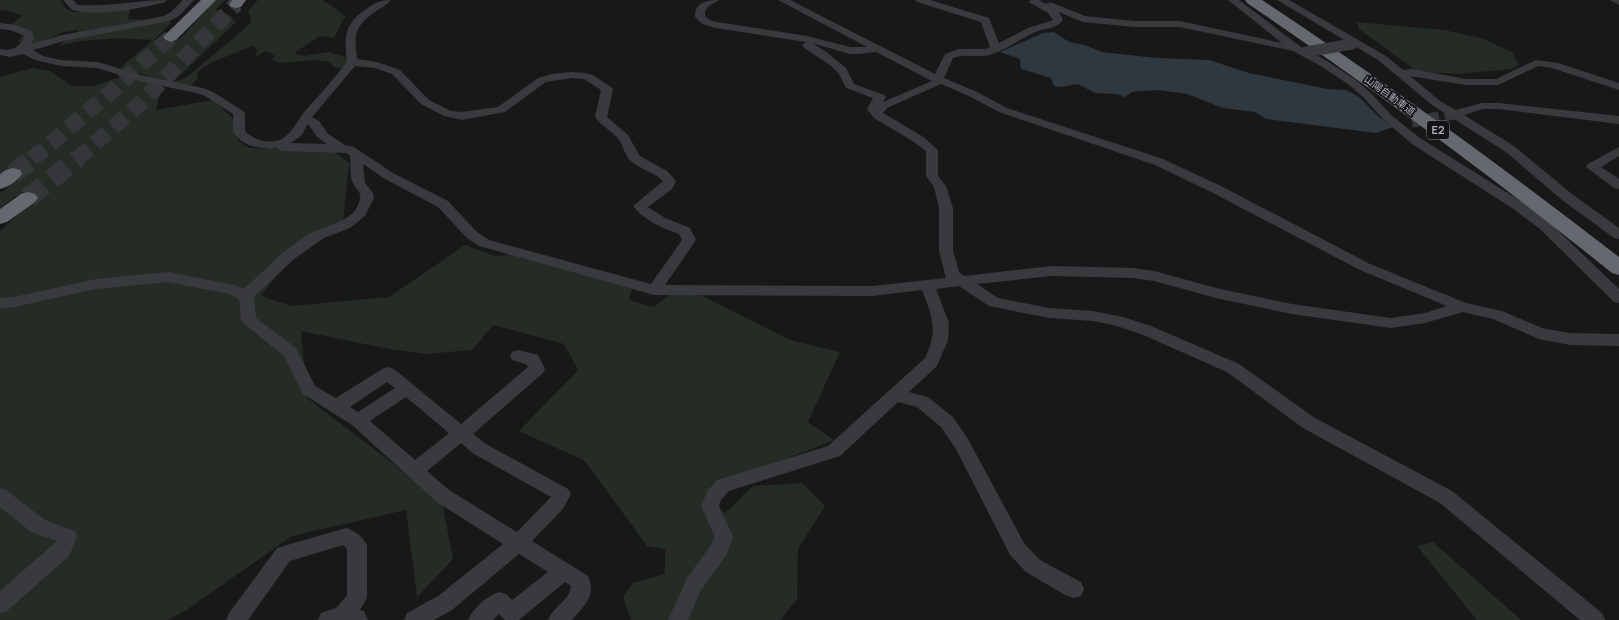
<svg xmlns="http://www.w3.org/2000/svg" width="1619" height="620" font-family="Manrope,'Noto Sans JP',sans-serif">
<style>
.green{fill:#242c25}
.water{fill:#30383f}
.lines{fill:none;stroke-linecap:round;stroke-linejoin:round}
.minor-tunnel{stroke:#353639;stroke-width:11;stroke-dasharray:11 5.5;stroke-linecap:butt}
.highway-tunnel-far1{stroke:#353639;stroke-width:16;stroke-dasharray:16 8;stroke-linecap:butt}
.highway-tunnel{stroke:#353639;stroke-width:20;stroke-dasharray:20 10;stroke-linecap:butt}
.minor{fill:#393a3e;fill-rule:evenodd}
.highway{fill:#65686f;fill-rule:evenodd}
.minor-bridge{stroke:#393a3e;stroke-width:11}
.labels{text-anchor:middle;stroke-width:3.5;stroke-linejoin:round;paint-order:stroke}
.far-street-label{font-size:10px;fill:#aaafb9;stroke:#131214}
.shield{fill:#131214;stroke:#7d8088;stroke-width:1}
.shield-label{font-size:11px;font-weight:bold;fill:#aaafb9}
</style>
<rect width="100%" height="100%" fill="#181819"/>
<!-- green -->
<g class="green">
<path d="M0,0h61l3,7 9,5 58,-4 -3,11 15,1 24,-5 4,8 -17,17 26,-1 35,-39h11l-10,9 13,6 7,7 -63,60 14,-5 65,-55 -4,-11 10,-11h65l22,16 -11,22 -14,-2 -26,17 11,3 24,-4 18,6 1,5 -5,6 -9,-2 -4,-5 -15,-2 -36,3 -7,-3 3,-4 -9,-5 -11,6 2,-7 -5,-4 -39,16 -15,9 -1,8 -6,7 -20,-4 -51,-14 33,-28c-32,-3 -64,-2 -95,6l21,-16 -15,2 -32,13 -14,-3 6,-9 -14,-8 12,-9 -12,-5 -10,-1z"/>
<polygon points="1357,22 1444,30 1481,38 1512,52 1519,65 1511,69 1459,74 1418,72 1359,29"/>
<polygon points="33,68 50,71 72,86 94,86 123,76 162,85 156,110 213,100 232,117 238,141 249,148 333,151 349,163 343,220 301,243 261,296 291,306 389,297 465,245 495,256 529,254 632,288 629,300 654,307 671,294 696,293 790,340 840,352 808,422 834,440 768,466 712,484 706,504 725,513 753,486 802,483 825,506 798,549 797,599 780,620 631,620 623,597 633,583 665,574 665,549 647,546 585,461 519,431 578,370 564,344 493,325 472,350 426,354 389,349 301,331 307,398 442,501 453,559 417,597 406,510 292,536 185,611 167,620 0,620 0,231 35,199 16,196 0,208 0,193 24,175 0,173 0,77"/>
<polygon points="1433,542 1521,620 1477,620 1417,546"/>
</g>
<!-- water -->
<polygon class="water" points="1054,32 1069,42 1084,45 1102,52 1156,58 1209,60 1249,73 1327,89 1346,90 1359,97 1379,117 1393,127 1376,133 1266,119 1255,112 1223,108 1187,94 1158,90 1132,92 1125,97 1117,94 1095,93 1078,84 1061,87 1054,86 1051,78 1021,69 1020,59 1000,52 1043,33"/>
<g class="lines">
<!-- minor-tunnel -->
<polyline class="minor-tunnel" points="1412,122 1460,113"/>
<!-- highway-tunnel-far1 -->
<g class="highway-tunnel-far1">
<polyline points="32,159 113,90 171,37"/>
<polyline points="77,159 142,102 236,4"/>
</g>
<!-- highway-tunnel -->
<g class="highway-tunnel">
<polyline points="13,174 33,158"/>
<polyline points="28,198 78,158"/>
</g>
<!-- minor -->
<g class="minor">
<path d="M63,0h10l5,5c31,2 59,-5 89,-5l-2,2c-26,7 -67,15 -93,8z"/>
<path d="M183,0h11l-15,16 -10,5 -105,20 -31,9 10,6 18,4 37,2 43,13 62,13 10,4 30,19 2,2v18c8,9 25,14 37,8 11,-7 15,-18 23,-28 14,-16 29,-32 42,-49 -3,-24 -3,-38 18,-52 10,-7 14,-10 26,-10 -4,5 -10,8 -15,11 -22,16 -22,23 -19,48l20,3 23,8 29,30 22,11 11,1 36,-5 40,-29 14,-4 20,-2 12,1 9,2 18,12 2,2 -6,28 21,18 12,21 27,15 9,10 -4,8 -24,18 17,11 25,10 6,12 -31,45 207,1 74,-8 -7,-28v-42l-5,-21 -8,-11v-25l-12,-9 -40,-24 -7,-9 6,-11 -27,-10c-3,-5 -5,-12 -9,-16 -8,-11 -28,-18 -35,-27l4,-3 -90,-14 -14,-4 -7,-7c0,-15 12,-17 24,-17l-10,6 -4,5v5l5,4 7,2 90,14 43,11h17l-89,-47h12l145,74 10,-20 14,-5h27l4,-2 -9,-25 -64,-20 -2,-2h15l59,18 10,25 29,-15 25,-8 -5,-7 -19,-11 2,-2h10l-1,1 6,3 4,-2 3,1 32,13 49,5h46l102,22 -54,-43h11l62,47 26,14 29,19 15,13 20,22 29,23 102,64 28,21 69,66v14l-5,-1 -74,-73 -28,-21 -100,-64 -29,-25 -20,-22 -15,-13 -29,-19 -26,-14 -113,-24h-46l-51,-5 -24,-10 4,8c-6,9 -18,8 -28,12 -15,7 -29,18 -45,23 -12,3 -24,-2 -37,3l-9,20 33,14 30,16 156,51 60,28 147,77 96,39 36,8 40,17 28,5 49,1v12l-49,-1 -31,-6 -46,-20 -30,-7 -38,11 -34,5 -99,-14 -72,-15 -66,-18 -21,-3 -81,-2 -75,8 21,14 51,10 44,3 30,6 28,9 88,38 76,54 137,73 150,122 3,7h-25l-140,-117 -137,-75 -76,-56 -86,-38 -24,-8 -24,-5 -44,-3 -60,-12 -30,-20 -23,3 13,34 -1,17 -11,26 -28,26 19,5 25,20 15,22 56,104 16,17 41,22 3,7 -3,7 -7,2 -7,-2 -41,-24 -16,-17 -54,-106 -15,-22 -24,-20 -19,-5 -58,54 -111,35 -8,9 -2,6 14,31 -7,19 -25,34 -13,30h-20l19,-42 24,-33 4,-8 -14,-31 7,-16 9,-10 111,-34 97,-88c13,-27 8,-40 -3,-68l-50,6 -218,-1 -175,-49 -12,-8 -29,-31 -53,-28 -22,-15 2,19 8,10 1,5 -9,18 -15,12 -26,10 -30,21 -40,38 2,21 40,30 19,38 21,12 46,-29 6,-2 6,2 67,55 67,-57 -2,-3 -14,-4 -2,-4 2,-4 6,-2 20,5 7,14 -2,4 -70,61 13,10 82,45 3,5 -8,15 -31,32 56,35c9,20 -4,30 -16,44h-24c5,-13 22,-20 23,-34l-6,-4 -46,38h-14l-6,-6 -6,6h-25c5,-12 19,-24 31,-28l7,2 6,6 36,-28 -29,-18 -67,56 -18,10h-30l3,-7 31,-17 65,-52 -66,-42 -85,-77 -49,-31 -19,-38 -40,-32 -3,-4 -2,-21 -9,-5 -62,-12 -72,7 -82,18 -14,1v-10l14,-1 82,-18 72,-7 66,13 10,4c21,-19 46,-46 71,-58 17,-7 41,-11 45,-32 2,-7 -5,-11 -7,-16 -4,-8 -2,-19 -3,-28l-4,-2 -64,-2 -6,-3 -6,1 -19,-3 -10,-5 -8,-9v-18l-28,-18 -9,-3 -57,-12 -42,-13 -36,-2 -26,-6 -12,-6 -13,3 -10,-2v-6c13,2 16,0 24,-10l-1,-4 -13,-5 -10,-1v-6l15,2 17,6 2,8 -4,5 32,-9 100,-18 9,-5zM812,43l38,11h9l17,-2 56,29 -49,21 3,-5 -2,-2 -30,-11 -8,-16 -21,-17zM355,66l20,2 17,6 29,30 23,12 18,4 43,-8 41,-30 6,-1 20,-3 12,1 17,11 -6,27c7,10 19,15 25,24 4,7 5,15 12,21 10,8 22,10 31,19l-30,25c11,15 30,22 46,28l3,6 -31,44 -162,-44 -12,-8 -29,-31 -55,-28 -39,-26 -9,-2 -17,-11 -9,-13 -7,-4zM941,84l28,12 30,16 156,53 58,28 147,77 87,36 -22,7 -34,5 -99,-14 -72,-15 -66,-18 -21,-3 -81,-2 -88,10 -5,-4 -6,-22v-42l-7,-22 -8,-10v-26l-16,-14 -39,-23 4,-5zM308,124l9,13 10,7 -36,-1 10,-7zM387,382l8,6 -37,24 -8,-5zM406,397l43,36 -34,27 -45,-39zM461,443l13,11 77,43 -34,35 -68,-42 -22,-19z"/>
<polygon points="1277,0 1289,0 1386,56 1403,70 1412,69 1466,79 1496,79 1536,60 1558,63 1619,83 1619,90 1552,68 1538,66 1498,85 1466,85 1410,76 1440,101 1456,110 1482,103 1499,103 1619,116 1619,124 1499,109 1483,109 1464,115 1514,146 1572,194 1619,228 1619,239 1614,238 1562,200 1506,152 1432,105 1378,60"/>
<polygon points="1610,0 1619,0 1619,5"/>
<polygon points="1619,147 1619,156 1601,167 1619,179 1619,189 1614,188 1586,167 1588,164"/>
<polygon points="0,488 6,490 45,520 75,531 77,537 69,556 7,611 0,613 0,591 57,541 31,532 0,507"/>
<path d="M346,528c9,3 16,8 21,17v53l-7,12 4,1 4,9h-50l3,-7 15,-5 11,-13v-46l-4,-4 -53,16 -42,59h-22l3,-7 48,-65z"/>
</g>
<!-- highway -->
<g class="highway">
<polygon points="201,0 216,0 176,40 171,42 166,40 163,37 166,34"/>
<polygon points="232,0 246,0 241,7 236,8 231,7 229,4"/>
<path d="M1245,0h17c122,81 241,167 357,257v18l-7,-2c-118,-95 -240,-185 -365,-270z"/>
<path d="M13,168l7,2 2,4c-5,7 -13,13 -22,15v-15l6,-4z"/>
<polygon points="28,192 35,194 38,198 35,202 7,222 0,224 0,209 21,194"/>
</g>
<!-- minor-bridge -->
<polyline class="minor-bridge" points="1306,52 1352,44"/>
</g>
<g class="labels">
<!-- far-street labels -->
<g class="far-street-label">
<text transform="translate(1390 95) rotate(36)" y="4">山陽自動車道</text>
</g>
<!-- shield labels -->
<rect class="shield" x="1427" y="121" width="22" height="18" rx="3"/>
<g class="shield-label">
<text x="1438" y="134">E2</text>
</g>
</g>
</svg>
